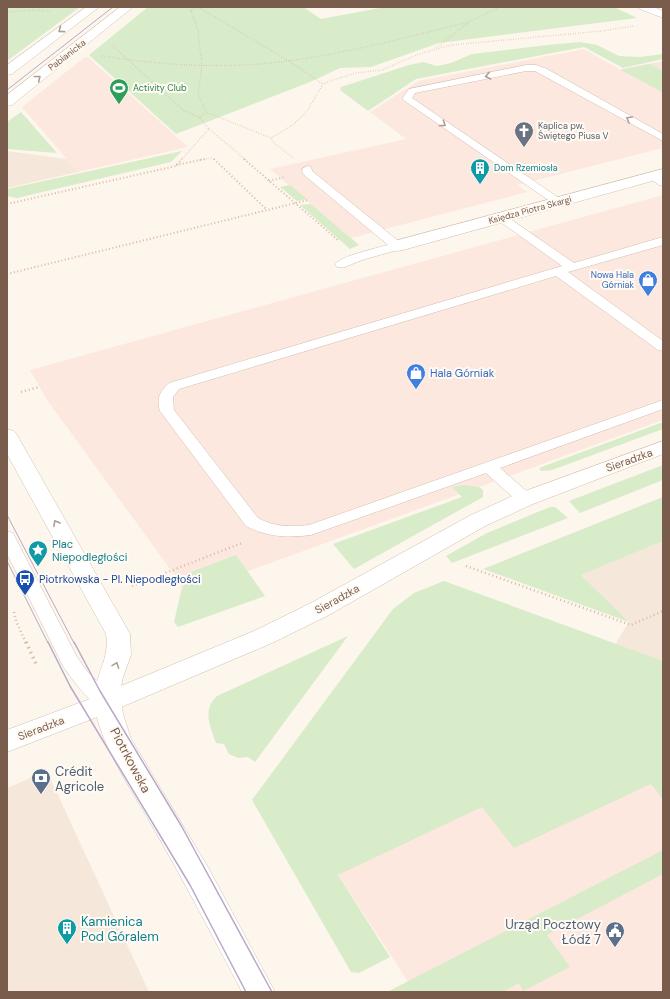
<svg xmlns="http://www.w3.org/2000/svg" width="670" height="999" font-family="'DM Sans',sans-serif">
<style>
.residential{fill:#f5e8da}
.commercial{fill:#fde8e0}
.green{fill:#d8ecc9}
.lines{fill:none;stroke-linecap:round;stroke-linejoin:round}
.lane-casing{stroke:#d1beb0;stroke-width:1}
.street-casing{stroke:#d1beb0;stroke-width:1}
.secondary-casing{stroke:#d6c0b0;stroke-width:1}
.path-far3{stroke:#d9b8a5;stroke-width:1.5;stroke-dasharray:0.5 2;stroke-linecap:butt}
.path-far2{stroke:#d9b8a5;stroke-width:2;stroke-dasharray:1 2.5;stroke-linecap:butt}
.path-far1{stroke:#d9b8a5;stroke-width:2.5;stroke-dasharray:1 3;stroke-linecap:butt}
.path{stroke:#d9b8a5;stroke-width:3.5;stroke-dasharray:1.5 4;stroke-linecap:butt}
.lane{fill:#fff;fill-rule:evenodd}
.street{fill:#fff;fill-rule:evenodd}
.secondary{fill:#fff;fill-rule:evenodd}
.tram-far1{stroke:#b9a8c9;stroke-width:1}
.tram{stroke:#b9a8c9;stroke-width:1.5}
.oneway{stroke:#af9d94}
.labels{text-anchor:middle;stroke-width:4;stroke-linejoin:round;paint-order:stroke}
.far-street-label{font-size:9px;fill:#7a5c4d;stroke:#fffaf3}
.far-leisure-label{font-size:9px;fill:#27864d;stroke:#fffaf3;text-anchor:start}
.far-worship-label{font-size:9px;fill:#5b616d;stroke:#fffaf3;text-anchor:start}
.far-culture-label{font-size:9px;fill:#0d838f;stroke:#fffaf3;text-anchor:start}
.far-shop-label{font-size:9px;fill:#366cbe;stroke:#fffaf3;text-anchor:end}
.shop-label{font-size:11px;fill:#366cbe;stroke:#fffaf3;text-anchor:start}
.street-label{font-size:11px;fill:#7a5c4d;stroke:#fffaf3}
.culture-label{font-size:11px;fill:#0d838f;stroke:#fffaf3;text-anchor:start}
.transit-label{font-size:11px;fill:#164399;stroke:#fffaf3;text-anchor:start}
.near-street-label{font-size:13px;fill:#7a5c4d;stroke:#fffaf3}
.near-service-label{font-size:13px;fill:#4e5e75;stroke:#fffaf3;text-anchor:start}
.near-culture-label{font-size:13px;fill:#0d838f;stroke:#fffaf3;text-anchor:start}
</style>
<rect width="100%" height="100%" fill="#fdf6ec"/>
<!-- residential -->
<g class="residential">
<polygon points="663,61 663,94 619,70 622,69"/>
<polygon points="7,151 67,159 78,172 7,188"/>
<polygon points="663,541 663,692 616,643 629,622 581,575"/>
<polygon points="37,775 51,780 149,992 7,992 7,788"/>
</g>
<!-- commercial -->
<g class="commercial">
<polygon points="584,49 663,94 663,148 517,185 527,192 351,238 270,169 406,139 370,112 418,81"/>
<polygon points="85,57 88,57 188,147 78,172 22,107"/>
<polygon points="663,195 663,420 180,596 181,584 47,400 30,370"/>
<polygon points="663,692 663,992 415,992 338,875"/>
</g>
<!-- green -->
<g class="green">
<polygon points="7,7 80,7 7,61"/>
<polygon points="148,7 303,7 321,19 385,7 614,7 637,18 439,43 371,67 340,68 310,82 176,134 89,55"/>
<polygon points="580,42 597,45 619,56 640,57 663,54 663,59 623,68 584,47 416,79 368,111 340,90 341,87 409,65 423,62 437,66 451,63 472,54 547,45"/>
<polygon points="649,64 663,71 663,92 621,70"/>
<polygon points="21,112 57,153 7,149 7,122"/>
<polygon points="182,151 171,162 17,198 7,196 7,189"/>
<polygon points="290,185 307,199 297,201 280,187"/>
<polygon points="311,204 359,245 350,249 300,205"/>
<polygon points="663,422 663,429 552,470 541,471 539,468"/>
<polygon points="663,465 663,480 580,513 569,501"/>
<polygon points="464,485 479,487 483,490 483,497 354,569 333,544 462,497 452,487"/>
<polygon points="663,497 663,541 581,575 629,622 483,569"/>
<polygon points="550,507 555,507 568,518 452,563 446,556 487,533"/>
<polygon points="236,555 265,596 178,627 174,622 180,596 188,573"/>
<polygon points="444,581 663,661 663,799 651,784 514,848 482,807 338,875 390,957 359,973 351,972 252,800 393,609 414,593"/>
<path d="M348,636l-93,126 -7,-5 -9,1 -10,-4 -5,-10 -8,-1c-6,-17 -14,-33 1,-47z"/>
<polygon points="663,850 663,874 547,935 570,967 523,991 519,983 503,992 387,992"/>
</g>
<g class="lines">
<defs>
<g id="lane">
<polygon points="526,65 536,65 547,69 663,134 663,141 535,71 526,71 415,93 412,98 562,200 564,202 562,204 554,204 402,99 409,89"/>
<path d="M307,166l4,1 1,4 89,72 2,3 -2,3 -39,11 -17,7h-8l-2,-3c6,-8 42,-16 53,-19l-85,-71 -1,-5z"/>
<polygon points="652,173 663,178 663,186 659,185 647,176"/>
<path d="M502,215l4,1 68,47 89,-26v8l-95,27 95,69v10l-5,-1 -102,-74 -377,113 -6,8 1,13 84,108c16,9 32,9 51,7l354,-125v9l-163,59 31,27 2,4 -2,4 -6,1 -6,-1 -33,-30 -175,62c-23,3 -44,2 -65,-9l-86,-115c-4,-12 0,-20 9,-28l393,-117 -64,-46 -2,-2 2,-2z"/>
<path d="M7,531l6,2 2,4 62,120 10,14 26,26 3,5 -3,5c-5,2 -8,3 -12,1 -11,-5 -31,-31 -38,-42l-56,-112z"/>
</g>
<g id="street">
<polygon points="663,169 663,178 403,250 397,251 391,250 389,246 391,242"/>
<polygon points="663,441 663,454 533,504 487,525 327,616 272,643 105,714 7,752 7,730 87,700 254,631 309,604 471,515 517,494"/>
</g>
<g id="secondary">
<polygon points="86,7 99,7 12,74 7,75 7,65"/>
<polygon points="120,7 133,7 12,105 7,106 7,95"/>
<polygon points="638,7 654,7 663,11 663,18 640,9"/>
<path d="M7,429l7,2 3,4 113,199 1,21 -8,22 -3,15 3,22 8,25 78,130 66,123h-33c-29,-55 -57,-109 -88,-163 -19,-34 -50,-78 -58,-116 -8,-33 15,-48 10,-79l-99,-180z"/>
</g>
</defs>
<!-- lane casing -->
<use href="#lane" class="lane-casing"/>
<!-- street casing -->
<use href="#street" class="street-casing"/>
<!-- secondary casing -->
<use href="#secondary" class="secondary-casing"/>
<!-- path-far3 -->
<g class="path-far3">
<polyline points="190,7 198,31 202,65 198,94 206,112 271,138"/>
<polyline points="198,7 289,61 323,84"/>
<polyline points="191,11 196,7"/>
<polyline points="7,12 33,10 50,11"/>
<polyline points="113,46 183,110 200,118"/>
<polyline points="436,48 469,22 499,7"/>
<path d="M102,56c52,8 104,12 157,8 71,-6 141,-25 210,-42"/>
<polyline points="209,129 246,160"/>
<polyline points="292,157 273,142 271,138 293,125 307,111 323,84 333,80 356,73 382,70 419,54 451,45 602,31 633,26"/>
<polyline points="181,160 209,129 200,118 206,112"/>
<polyline points="199,160 212,158 215,160"/>
</g>
<!-- path-far2 -->
<g class="path-far2">
<polyline points="214,159 267,210"/>
<polyline points="244,159 339,241"/>
<polyline points="176,165 205,159"/>
<polyline points="269,181 285,177"/>
<polyline points="7,204 176,166 182,159"/>
<polyline points="7,274 308,200"/>
</g>
<!-- path-far1 -->
<g class="path-far1">
<polyline points="21,392 39,387"/>
<polyline points="466,566 631,625 663,611"/>
<polyline points="132,586 242,543"/>
<polyline points="14,612 16,621 26,643"/>
</g>
<!-- path -->
<polyline class="path" points="26,642 36,664"/>
<!-- lane -->
<use href="#lane" class="lane"/>
<!-- street -->
<use href="#street" class="street"/>
<!-- secondary -->
<use href="#secondary" class="secondary"/>
<!-- tram-far1 -->
<g class="tram-far1">
<polyline points="7,90 113,7"/>
<polyline points="7,515 74,643"/>
<polyline points="7,561 48,643"/>
</g>
<!-- tram -->
<g class="tram">
<polyline points="48,642 70,686 190,885 246,992"/>
<polyline points="74,642 100,691 182,827 272,992"/>
</g>
</g>
<!-- one-way arrows -->
<defs><path id="oneway-chevron" d="M-2-3.5L2.5 0L-2 3.5" fill="none" stroke-width="1.6" stroke-linecap="round" stroke-linejoin="round"/></defs>
<g class="oneway">
<use href="#oneway-chevron" transform="translate(61 30) rotate(143)"/>
<use href="#oneway-chevron" transform="translate(488 76) rotate(168)"/>
<use href="#oneway-chevron" transform="translate(38 78) rotate(-39)"/>
<use href="#oneway-chevron" transform="translate(629 119) rotate(-150)"/>
<use href="#oneway-chevron" transform="translate(443 124) rotate(34)"/>
<use href="#oneway-chevron" transform="translate(56 523) rotate(-119)"/>
<use href="#oneway-chevron" transform="translate(116 665) rotate(-69)"/>
</g>
<!-- icons -->
<defs>
<symbol id="stadium-pin" viewBox="-11 -11 22 30"><path d="M0 17L-7.5 6A9.5 9.5 0 1 1 7.5 6Z" fill="#2e9e5b" stroke="#fffaf3"/><path d="M0-5a6.5 5 0 1 0 0 10a6.5 5 0 1 0 0-10ZM-3.5-1.8h7v3.6h-7Z" fill="#fff"/></symbol>
<symbol id="church-pin" viewBox="-11 -11 22 30"><path d="M0 17L-7.5 6A9.5 9.5 0 1 1 7.5 6Z" fill="#6b7280" stroke="#fffaf3"/><path d="M-1.2-6h2.4v3.5h3.3v2.4h-3.3V6h-2.4V-.1h-3.3v-2.4h3.3Z" fill="#fff"/></symbol>
<symbol id="building-pin" viewBox="-11 -11 22 30"><path d="M0 17L-7.5 6A9.5 9.5 0 1 1 7.5 6Z" fill="#0f9aa8" stroke="#fffaf3"/><path d="M-4-6H4V6H1V3H-1V6H-4ZM-2.5-4.3h1.7v1.8h-1.7ZM.8-4.3h1.7v1.8H.8ZM-2.5-1h1.7V.8h-1.7ZM.8-1h1.7V.8H.8Z" fill="#fff"/></symbol>
<symbol id="shop-pin" viewBox="-11 -11 22 30"><path d="M0 17L-7.5 6A9.5 9.5 0 1 1 7.5 6Z" fill="#3f7fe0" stroke="#fffaf3"/><path d="M-5-2.5h2.3a2.7 3.5 0 0 1 5.4 0H5L5.5 6h-11ZM-1.5-2.5h3a1.5 2.3 0 0 0-3 0Z" fill="#fff"/></symbol>
<symbol id="sight-pin" viewBox="-11 -11 22 30"><path d="M0 17L-7.5 6A9.5 9.5 0 1 1 7.5 6Z" fill="#0f9aa8" stroke="#fffaf3"/><path d="M0-6L1.8-2.2L6-1.7L2.9 1.2L3.7 5.4L0 3.3L-3.7 5.4L-2.9 1.2L-6-1.7L-1.8-2.2Z" fill="#fff"/></symbol>
<symbol id="bus-pin" viewBox="-11 -11 22 30"><path d="M0 17L-7.5 6A9.5 9.5 0 1 1 7.5 6Z" fill="#1a4fb4" stroke="#fffaf3"/><path d="M-5-6H5V4H4V6H2V4H-2V6H-4V4H-5ZM-3.5-4V0h7V-4ZM-3.5 1.2v1.5H-2V1.2ZM2 1.2v1.5H3.5V1.2Z" fill="#fff"/></symbol>
<symbol id="bank-pin" viewBox="-11 -11 22 30"><path d="M0 17L-7.5 6A9.5 9.5 0 1 1 7.5 6Z" fill="#5c6f8a" stroke="#fffaf3"/><path d="M-6-4H6V4H-6ZM0-2.3a2.3 2.3 0 1 0 0 4.6a2.3 2.3 0 1 0 0-4.6Z" fill="#fff"/></symbol>
<symbol id="civic-pin" viewBox="-11 -11 22 30"><path d="M0 17L-7.5 6A9.5 9.5 0 1 1 7.5 6Z" fill="#5c6f8a" stroke="#fffaf3"/><path d="M-.6-6.5H3V-4.5H.6V-3L4-1V1h2V6H-6V1h2V-1L-.6-3ZM-1.2 2.5V6h2.4V2.5Z" fill="#fff"/></symbol>
</defs>
<g fill-rule="evenodd">
<use href="#stadium-pin" x="108" y="77" width="22" height="30"/>
<use href="#church-pin" x="513" y="120" width="22" height="30"/>
<use href="#building-pin" x="469" y="157" width="22" height="30"/>
<use href="#shop-pin" x="637" y="269" width="22" height="30"/>
<use href="#shop-pin" x="405" y="362" width="22" height="30"/>
<use href="#sight-pin" x="27" y="539" width="22" height="30"/>
<use href="#bus-pin" x="14" y="568" width="22" height="30"/>
<use href="#bank-pin" x="30" y="767" width="22" height="30"/>
<use href="#building-pin" x="56" y="917" width="22" height="30"/>
<use href="#civic-pin" x="604" y="920" width="22" height="30"/>
</g>
<g class="labels">
<!-- far-street labels -->
<g class="far-street-label">
<text transform="translate(67 55) rotate(-38)" y="3">Pabianicka</text>
<text transform="translate(530 210) rotate(-15)" y="3">Księdza Piotra Skargi</text>
</g>
<!-- far-leisure labels -->
<g class="far-leisure-label">
<text x="133" y="91">Activity Club</text>
</g>
<!-- far-worship labels -->
<g class="far-worship-label">
<text x="538" y="129">Kaplica pw.<tspan x="538" dy="10">Świętego Piusa V</tspan></text>
</g>
<!-- far-culture labels -->
<g class="far-culture-label">
<text x="494" y="171">Dom Rzemiosła</text>
</g>
<!-- far-shop labels -->
<g class="far-shop-label">
<text x="634" y="278">Nowa Hala<tspan x="634" dy="10">Górniak</tspan></text>
</g>
<!-- shop labels -->
<g class="shop-label">
<text x="430" y="377">Hala Górniak</text>
</g>
<!-- street labels -->
<g class="street-label">
<text transform="translate(629 460) rotate(-20)" y="4">Sieradzka</text>
<text transform="translate(337 599) rotate(-29)" y="4">Sieradzka</text>
<text transform="translate(41 728) rotate(-21)" y="4">Sieradzka</text>
</g>
<!-- culture labels -->
<g class="culture-label">
<text x="52" y="548">Plac<tspan x="52" dy="13">Niepodległości</tspan></text>
</g>
<!-- transit labels -->
<g class="transit-label">
<text x="39" y="583">Piotrkowska - Pl. Niepodległości</text>
</g>
<!-- near-street labels -->
<g class="near-street-label">
<text transform="translate(131 760) rotate(62)" y="5">Piotrkowska</text>
</g>
<!-- near-service labels -->
<g class="near-service-label">
<text x="55" y="776">Crédit<tspan x="55" dy="15">Agricole</tspan></text>
<text x="601" y="929" text-anchor="end">Urząd Pocztowy<tspan x="601" dy="15">Łódź 7</tspan></text>
</g>
<!-- near-culture labels -->
<g class="near-culture-label">
<text x="81" y="926">Kamienica<tspan x="81" dy="15">Pod Góralem</tspan></text>
</g>
</g>
<!-- border -->
<rect width="670" height="999" fill="none" stroke="#7a5c4d" stroke-width="16"/>
</svg>
